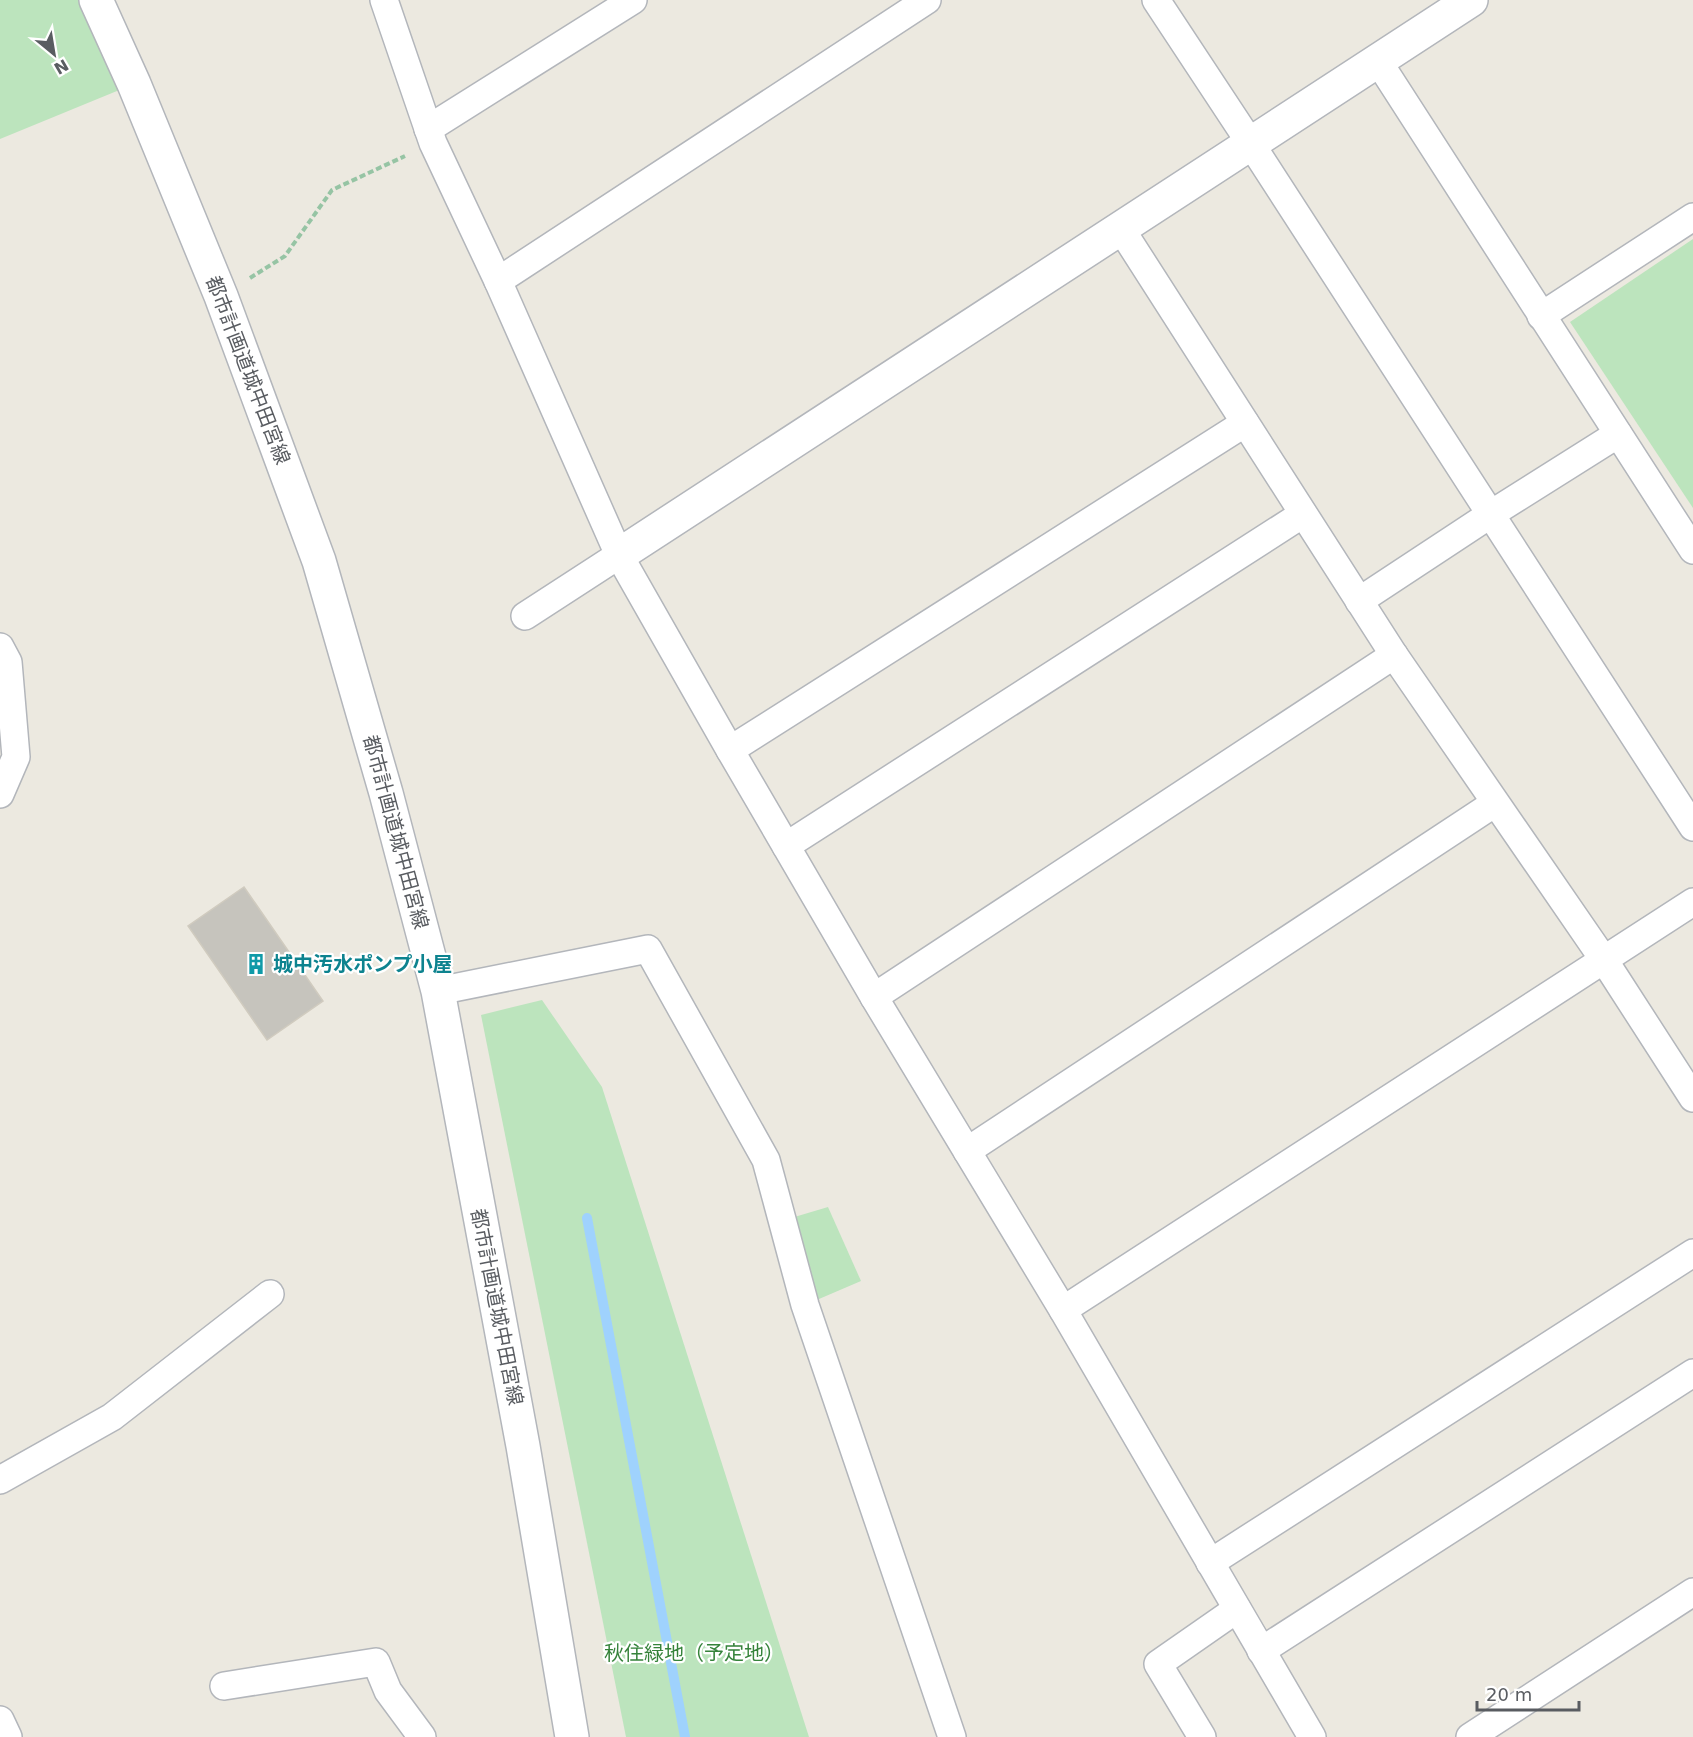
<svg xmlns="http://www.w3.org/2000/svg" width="1693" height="1737" font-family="'DejaVu Sans','Noto Sans JP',sans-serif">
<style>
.green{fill:#bce4bd}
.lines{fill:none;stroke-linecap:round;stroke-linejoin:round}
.stream{stroke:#9fd2fd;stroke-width:10}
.building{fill:#c6c4bd;stroke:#d0cbbf;stroke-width:1.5}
.minor-casing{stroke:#b3b6bb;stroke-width:30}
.tertiary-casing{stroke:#b3b6bb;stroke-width:36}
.path{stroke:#96c4a4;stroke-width:4;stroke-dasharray:6 3;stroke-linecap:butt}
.minor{stroke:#fff;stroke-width:27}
.tertiary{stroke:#fff;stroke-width:33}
.labels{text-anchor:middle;stroke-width:4.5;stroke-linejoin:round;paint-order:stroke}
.street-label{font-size:20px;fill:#595c61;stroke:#fff}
.culture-label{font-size:20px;font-weight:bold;fill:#0d838f;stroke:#fff;text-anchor:start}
.park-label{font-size:20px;fill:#36833b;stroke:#fff}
</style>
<rect width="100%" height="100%" fill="#ece9e0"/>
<!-- green -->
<g class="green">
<polygon points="0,0 96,0 134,84 0,139"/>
<polygon points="1693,239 1693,508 1570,322"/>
<polygon points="542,1000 602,1087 809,1737 626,1737 481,1015"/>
<polygon points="828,1207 861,1281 805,1305 781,1221"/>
</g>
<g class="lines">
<!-- stream -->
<polyline class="stream" points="587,1218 685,1737"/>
</g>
<!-- building -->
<polygon class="building" points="244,887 323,1001 267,1040 188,926"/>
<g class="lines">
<defs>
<g id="minor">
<polyline points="384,0 433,143 498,281 619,555 730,750 874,997 1063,1310 1312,1737"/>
<polyline points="1156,0 1251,144 1693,827"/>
<polyline points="1378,61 1693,550"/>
<polyline points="428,129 633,0"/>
<polyline points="1121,229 1394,655 1604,960 1693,1098"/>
<polyline points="498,281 927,0"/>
<polyline points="1541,316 1693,217"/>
<polyline points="1359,601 1491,514 1618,434"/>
<polyline points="525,616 619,555"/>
<polyline points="0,647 8,662 16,757 0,794"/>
<polyline points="730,750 1245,423"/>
<polyline points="786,846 1303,514"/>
<polyline points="438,991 648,949 766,1160 805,1305 952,1737"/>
<polyline points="874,997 1394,655"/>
<polyline points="967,1151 1495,803"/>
<polyline points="1063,1310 1693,902"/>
<polyline points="0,1480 112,1417 270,1294"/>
<polyline points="1210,1563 1693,1253"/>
<polyline points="1261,1651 1693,1373"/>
<polyline points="224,1686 376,1662 388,1691 422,1737"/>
<polyline points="0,1720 8,1737"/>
<polyline points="1202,1737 1158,1664 1237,1609"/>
<polyline points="1470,1737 1693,1592"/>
</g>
<g id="tertiary">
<polyline points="96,0 134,84 221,296 319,561 386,793 438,991 523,1446 572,1737"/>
<polyline points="619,555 1471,0"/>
</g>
</defs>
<!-- minor casing -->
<use href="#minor" class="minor-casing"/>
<!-- tertiary casing -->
<use href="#tertiary" class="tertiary-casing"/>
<!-- path -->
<polyline class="path" points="250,278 285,256 332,190 405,156"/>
<!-- minor -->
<use href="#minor" class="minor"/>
<!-- tertiary -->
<use href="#tertiary" class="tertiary"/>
</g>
<!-- icons -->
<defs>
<symbol id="building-bare" viewBox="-9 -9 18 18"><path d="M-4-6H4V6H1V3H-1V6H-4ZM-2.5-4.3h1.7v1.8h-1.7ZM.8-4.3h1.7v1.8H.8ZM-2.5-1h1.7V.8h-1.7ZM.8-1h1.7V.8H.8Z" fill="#0f9aa8" stroke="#fff" stroke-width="2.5" paint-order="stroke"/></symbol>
</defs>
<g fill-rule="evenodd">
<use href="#building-bare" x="241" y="949" width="30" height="30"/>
</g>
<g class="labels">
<!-- street labels -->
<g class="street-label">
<text transform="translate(248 370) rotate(69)" y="7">都市計画道城中田宮線</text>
<text transform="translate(396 832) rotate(75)" y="7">都市計画道城中田宮線</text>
<text transform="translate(497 1307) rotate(79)" y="7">都市計画道城中田宮線</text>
</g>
<!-- culture labels -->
<g class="culture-label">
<text x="273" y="971">城中汚水ポンプ小屋</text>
</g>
<!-- park labels -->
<g class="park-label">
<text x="694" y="1660">秋住緑地（予定地）</text>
</g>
</g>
<!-- north arrow -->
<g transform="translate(54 54) rotate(150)" stroke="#ffffff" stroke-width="4.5" paint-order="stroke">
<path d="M0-4.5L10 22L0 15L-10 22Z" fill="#595c61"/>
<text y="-9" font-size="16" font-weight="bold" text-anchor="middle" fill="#595c61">N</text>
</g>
<!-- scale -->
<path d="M1477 1701v9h102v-9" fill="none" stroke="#595c61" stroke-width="3"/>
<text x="1486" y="1701" font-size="18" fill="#595c61" stroke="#ffffff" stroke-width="4.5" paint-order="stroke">20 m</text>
</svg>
